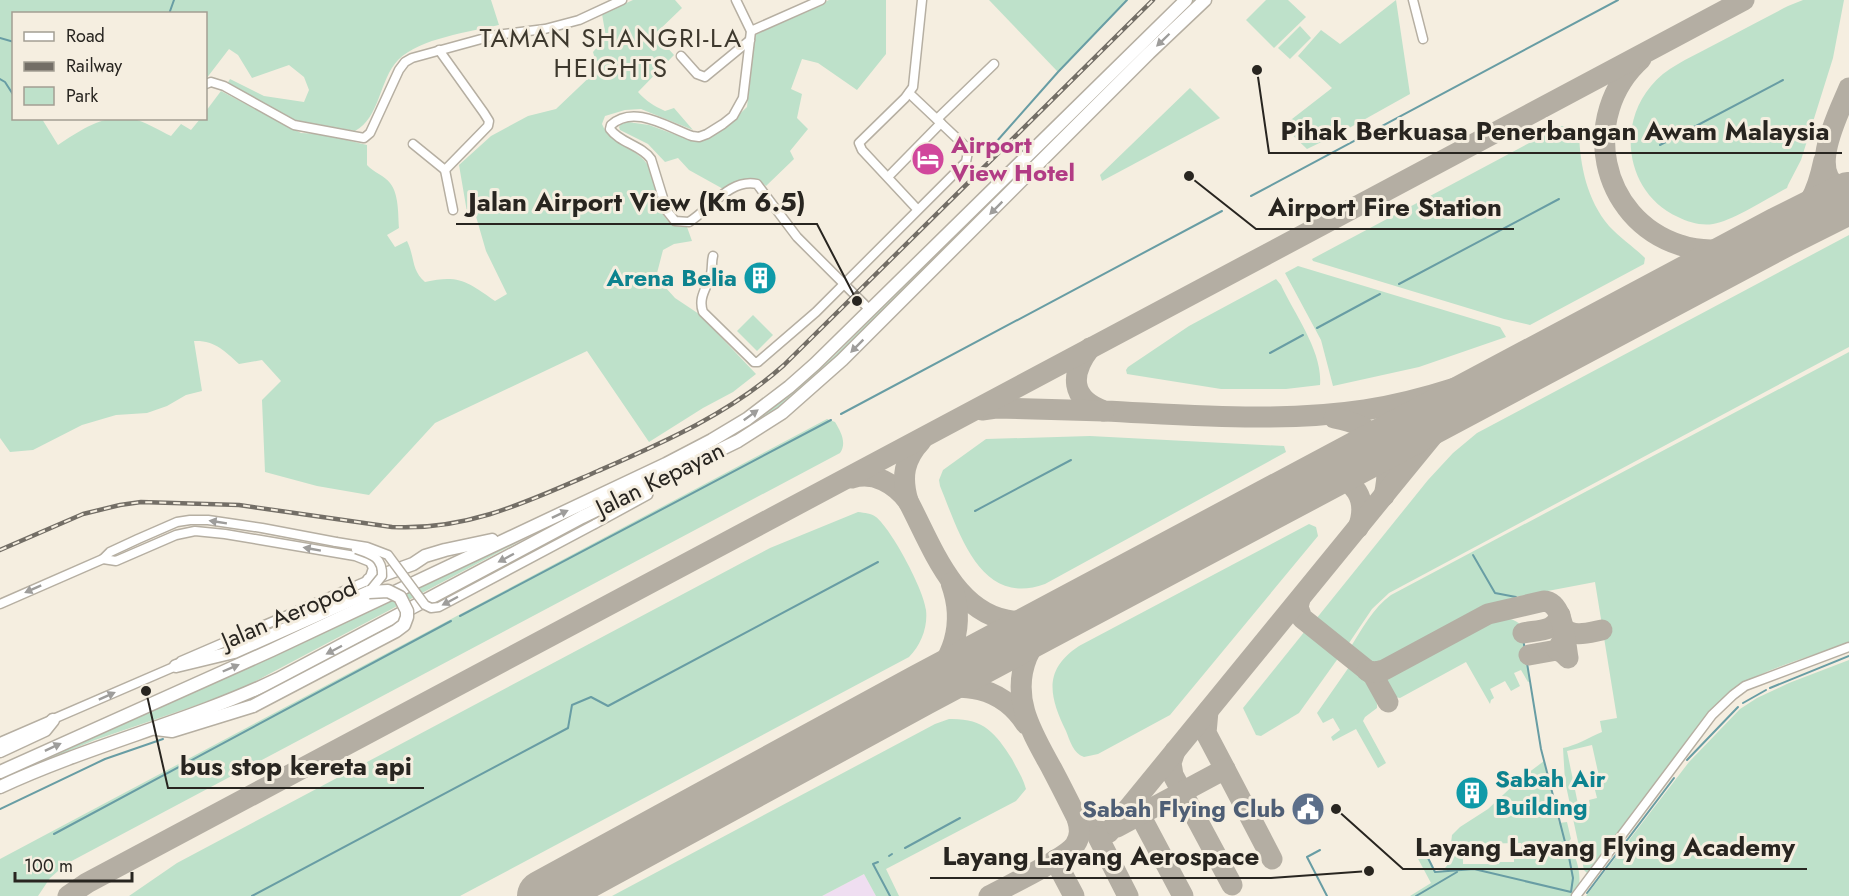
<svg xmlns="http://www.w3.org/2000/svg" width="1849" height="896" font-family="Jost,sans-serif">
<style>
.industrial{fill:#efdef1}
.green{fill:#bee1ca;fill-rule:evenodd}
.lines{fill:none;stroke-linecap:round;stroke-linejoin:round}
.stream{stroke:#689da4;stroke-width:2}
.taxiway{stroke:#b4aea3;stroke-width:21}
.runway{stroke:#b4aea3;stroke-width:52}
.minor-casing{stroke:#b6afa2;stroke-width:11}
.highway-casing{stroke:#b6afa2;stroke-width:15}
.minor{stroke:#fff;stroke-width:8}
.highway{stroke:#fff;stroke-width:12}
.rail-casing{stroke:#736e66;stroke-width:4.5}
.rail{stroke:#f5eee0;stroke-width:2;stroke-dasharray:7;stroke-linecap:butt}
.minor-bridge-casing{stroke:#b6afa2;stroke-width:11;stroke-linecap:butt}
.highway-bridge-casing{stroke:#b6afa2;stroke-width:15;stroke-linecap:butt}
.minor-bridge{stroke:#fff;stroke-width:8}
.highway-bridge{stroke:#fff;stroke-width:12}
.oneway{fill:#9e9d9b}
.labels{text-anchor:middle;stroke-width:6;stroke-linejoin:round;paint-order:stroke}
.hotel-label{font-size:24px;font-weight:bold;fill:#b23c85;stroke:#f5eee0;text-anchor:start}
.culture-label{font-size:24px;font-weight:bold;fill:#0d838f;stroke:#f5eee0;text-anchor:end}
.street-label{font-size:24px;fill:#282520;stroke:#f5eee0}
.service-label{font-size:24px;font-weight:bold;fill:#4e5e75;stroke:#f5eee0;text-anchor:end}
.neighbourhood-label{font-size:26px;letter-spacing:1.5px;fill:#3e392e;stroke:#f5eee0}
.leader{fill:none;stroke:#282520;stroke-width:2}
.callout-dot{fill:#282520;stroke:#f5eee0;stroke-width:2}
.callout-label{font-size:26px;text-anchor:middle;font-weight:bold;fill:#282520;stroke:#f5eee0;stroke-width:6;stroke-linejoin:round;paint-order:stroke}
</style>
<rect width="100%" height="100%" fill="#f5eee0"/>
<!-- industrial -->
<polygon class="industrial" points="864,874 876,896 822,896"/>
<!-- green -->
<g class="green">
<path d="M0,0h491l8,25c-29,7 -79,13 -101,35 -19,20 -18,58 -43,71l-61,-11 -67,-36 3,-5 34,17 40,6 5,-12 -5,-13 -15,-12 -37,13 -14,-23 -9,-6 -23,30v-65h-192v104l28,1 16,26c23,-15 45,-31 74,-26 13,2 28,12 39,17l10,-12 10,6 9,-11 6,-1v-7l15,-20 80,42 21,1 45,11v20c6,7 18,11 23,18 9,11 8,31 9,45l-12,7 8,12 12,-6c8,16 4,29 18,41 34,-8 43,0 70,19l12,-7 -21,-43 -11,-38 -8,-1 -8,-47 32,-29 37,-20 28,-7 42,-40 -5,-17 13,-15 -4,-23 31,-14h42l7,8 -27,26 19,21 -36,37c8,9 16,14 27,19l9,-3 19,22 -52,-21 -16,1 -20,6 -3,8c9,22 36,23 47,43 11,23 4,60 38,60l5,14 -18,3 -11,6 -7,27 19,21 24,16 57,60 -23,18 -30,16 -54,34 -62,-91 -152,72 -66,72 -52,-9 -52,-14 -3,-72 19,-19 -19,-21 -23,4c-14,-13 -25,-24 -45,-23l8,50 -16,4 -19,11 -20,7 -31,2 -34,10 -49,25 -23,2 -10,-14z"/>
<path d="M829,0h57v54l-29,36 -39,-27 -16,-4 -11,30 11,5 -5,24 11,11 -18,22 4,8 -28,27c-13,-13 -28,-6 -41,4l-36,-20 -11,-12 -13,4 -17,-18 -28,-14 -1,-3 2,-3 7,-2 21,3 41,15 9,1 9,-2 17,-11 22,-21 8,-72z"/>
<polygon points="989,0 1127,0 1058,72"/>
<path d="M1192,0h3l-360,358c-31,28 -63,59 -101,77l57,-41 42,-37z"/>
<polygon points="1266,0 1288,0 1306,17 1274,48 1246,20"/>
<polygon points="1396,0 1410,94 1342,132 1307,149 1283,126 1332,88 1298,56 1321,30 1340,44"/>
<path d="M1803,0h41l-11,58 -32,102 -13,25 -1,3c-19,10 -54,33 -74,36 -12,2 -25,-2 -35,-7 -51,-23 -62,-90 -27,-131 14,-18 37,-27 57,-38 26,-14 53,-28 80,-42z"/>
<polygon points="1300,26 1311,38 1290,59 1278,48"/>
<polygon points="1190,88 1220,118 1102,181 1100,175"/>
<path d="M1561,126h9l9,7c1,33 8,67 30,93 11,12 25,21 36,32l-1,6 -114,61 -26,-6 -191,-58 -1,-2z"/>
<polygon points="1849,235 1849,347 1389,593 1372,609 1347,646 1316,619 1428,480 1453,453 1477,433"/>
<polygon points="1298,266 1500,327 1506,337 1419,367 1333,386 1321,340 1285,273"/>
<path d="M1276,279l5,6c14,30 42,67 39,100l-34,4h-65l-94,-15 -1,-4 2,-3 61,-41z"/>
<polygon points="753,315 773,335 757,351 737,331"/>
<path d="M1849,352v290c-37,15 -79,24 -113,46 -10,6 -18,16 -27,25l-121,161 -4,-4 -19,-89 -2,-33c12,-2 27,-11 39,-16l-2,-11 17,-3 -22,-136 -79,15 -26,9 -114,61 -6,-2 -20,-17c12,-19 23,-40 41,-53zM1592,745l8,36 -7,1 4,16 -8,2 1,6 -11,3 -12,-58z"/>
<path d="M827,419l8,3c6,10 12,21 5,31l-774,411 -16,14 -12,18h-38v-37z"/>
<path d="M1090,436l194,10 2,6 -241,132c-65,24 -86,-52 -105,-98l-1,-6 4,-10 43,-31z"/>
<path d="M858,512c7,1 13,1 18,5 16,13 48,73 50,93 2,17 -5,35 -17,47l-449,239h-331l48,-33 572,-304 21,-11z"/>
<path d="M555,520l1,2 -321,170 -140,48 -95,39v-3c186,-83 374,-163 555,-256z"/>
<path d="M1309,524l7,3 2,9 -148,179 -72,39 -14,3c-11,-4 -14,-16 -18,-26 -17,-35 -23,-61 13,-85z"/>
<path d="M1496,618c9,0 20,0 25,8l9,55 -2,1 -7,-12 -7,3 6,13 -9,5 -6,-10 -15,8 4,9 -3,2 -1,4 -24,-42 -66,36c-9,-1 -14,-9 -17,-16l3,-5z"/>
<polygon points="1305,631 1339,657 1299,713 1261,736 1256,735 1243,708"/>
<polygon points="1849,660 1849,896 1586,896 1689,762 1740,709 1757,698 1789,683"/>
<path d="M1349,667c14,9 29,23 28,41l-12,9 -2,4 23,42 -8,5 -22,-39 -23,12 -2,-4 9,-7 -7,-12 -10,5 -6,-10z"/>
<path d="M949,719c34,-1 46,13 63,40 5,10 11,19 14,30l-10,12 -130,68 13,27h-23l-12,-22 -42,22h-210l323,-172z"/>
<polygon points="1544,761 1559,823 1567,822 1571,839 1568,842 1521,850 1521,843 1464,844 1460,841 1456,846 1451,843 1452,835 1460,827 1488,809 1520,779"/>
<path d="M1570,849c7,6 12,29 8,39 -1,1 -5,7 -7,8h-161l21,-13 -15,-28 8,-5 11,22h7l14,-18 7,4v6h36v-2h15v-4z"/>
</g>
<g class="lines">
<!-- stream -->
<g class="stream">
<polyline points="169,14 174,0"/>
<polyline points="0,38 14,42"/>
<polyline points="0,79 5,82 14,96"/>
<polyline points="997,141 1058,72 1127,0"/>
<polyline points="1660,145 1783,80"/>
<polyline points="1251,196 1618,0"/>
<polyline points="1399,284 1559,199"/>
<polyline points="1317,328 1380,294"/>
<polyline points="1270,353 1303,335"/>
<polyline points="841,414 1222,211"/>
<polyline points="975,511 1071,460"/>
<polyline points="1473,555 1495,593 1516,597"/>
<polyline points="460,616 831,420"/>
<polyline points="1521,626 1541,749 1565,842"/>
<polyline points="1770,688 1849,656"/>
<polyline points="1743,703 1766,690"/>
<polyline points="1687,760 1738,707"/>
<polyline points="0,809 105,759 163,739"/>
<polyline points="54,834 451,621"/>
<polyline points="905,848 960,818"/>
<polyline points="1320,850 1307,857 1327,896"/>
<polyline points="889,856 892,854"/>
<polyline points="1428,858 1435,872 1474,869 1571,892 1573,878 1568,852"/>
<polyline points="878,862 873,864 890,896"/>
<polyline points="1587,893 1674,778"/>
<polyline points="252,896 568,728 572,705 591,697 608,706 878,562"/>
<polyline points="1416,896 1457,872"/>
</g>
<!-- taxiway -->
<g class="taxiway">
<path d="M1641,59c-62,56 -42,160 39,186 26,9 50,4 77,-1"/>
<path d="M1849,88c-10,25 -48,95 0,102"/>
<path d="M1781,232c28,-25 35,-34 43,-72"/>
<path d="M1090,348c-20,26 -20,51 14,63 86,4 175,12 261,-1 65,-10 127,-34 188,-57"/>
<polyline points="982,410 996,408 1104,411"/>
<path d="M1334,418c46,8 60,33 50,78"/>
<path d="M1325,474c30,4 44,25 33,54"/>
<path d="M852,478c22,-7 43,6 56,23 23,43 45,109 99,119 15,3 30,1 46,0"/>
<path d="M908,501c-7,-24 -4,-42 13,-60"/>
<polyline points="1300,599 1298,607 1302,618 1373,675 1388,702"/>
<path d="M1562,627c12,11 25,6 40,3"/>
<path d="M1523,633c14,-3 33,-1 37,-18"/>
<polyline points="1529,655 1557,650 1564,638"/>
<path d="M1367,671l9,1 8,-2 104,-56 56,-13c20,1 21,41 24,57l-5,-5 -6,-3"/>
<path d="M921,690c42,-7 80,-5 105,34"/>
<path d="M921,690c33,-28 45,-66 30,-107"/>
<polyline points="1208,711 1206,733 1225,769"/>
<polyline points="1175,751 1171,763 1173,775 1232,885"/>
<polyline points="1138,801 1140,815 1183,896"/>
<polyline points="1077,818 1094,831 1109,832 1438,429 1475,398 1500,381"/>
<polyline points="1117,827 1225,769 1272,859"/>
<polyline points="1098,837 1128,896"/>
<polyline points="1055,860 1074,896"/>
<polyline points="68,896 87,883 1744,0"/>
<path d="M989,896c18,-10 76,-37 86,-51 6,-9 5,-17 2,-27 -8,-16 -16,-32 -25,-49 -19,-35 -42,-70 -25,-112 6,-14 16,-26 26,-37"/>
</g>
<!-- runway -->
<polyline class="runway" points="543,896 921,690 1781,232 1849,198"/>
<defs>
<g id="minor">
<path d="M736,0l15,31 -8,67 -10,18 -10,8 -16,10 -8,3 -7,-1c-25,-9 -58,-32 -81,-11l-1,4c10,14 31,16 41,30l16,52 8,10 14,1c21,-13 41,-44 68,-38l40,53 72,72"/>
<polyline points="1413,0 1423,39"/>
<polyline points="751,31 821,0"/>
<polyline points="681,56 697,74 705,77 750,40"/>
<polyline points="206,84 211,82 224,86 294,125 364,138 370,133 399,70 405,62 412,58 496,35 545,29 579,20 622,0"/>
<polyline points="937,119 994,64"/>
<polyline points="413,144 445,170 488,126 489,121 484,113 439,50"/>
<polyline points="445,170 453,210"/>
<polyline points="888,177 941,123"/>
<polyline points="917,209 862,150 859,143 905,98 913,87 922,0"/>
<path d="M713,256c-2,7 0,14 -3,21 -4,12 -12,21 -7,35l46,45 5,5h4l58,-50 150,-150 2,-10 -4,-7 -55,-52"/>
<polyline points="595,524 648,495 651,484"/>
<polyline points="103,559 110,552 138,539 177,522 190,520 208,520 262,528 336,542"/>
<polyline points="0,604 103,559 116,561 176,535 195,531 225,534 355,556 370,562 373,568 369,580 181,661 176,666 0,742"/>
<polyline points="1576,896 1712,715 1733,695 1745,686 1849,647"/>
</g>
<g id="highway">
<polyline points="369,580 413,564 425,556 445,550 492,540"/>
<polyline points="176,666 234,652 369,592"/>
<polyline points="156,729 172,731 253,706"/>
<polyline points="0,751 45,730 53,720"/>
<polyline points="0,772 272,650 666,464 712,440 747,419 789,387 815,364 1186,0"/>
<path d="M0,787c90,-42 188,-65 278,-108l304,-162 156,-76 44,-28 60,-53 307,-307 56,-53"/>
</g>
</defs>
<!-- minor casing -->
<use href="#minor" class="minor-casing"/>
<!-- highway casing -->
<use href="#highway" class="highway-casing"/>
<!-- minor -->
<use href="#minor" class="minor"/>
<!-- highway -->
<use href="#highway" class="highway"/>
<defs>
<path id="rail" d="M0,550l83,-36 37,-9 21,-3 98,3 153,22c76,4 137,-26 206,-56 66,-29 131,-57 186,-106l369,-365"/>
</defs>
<!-- rail casing -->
<use href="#rail" class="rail-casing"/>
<!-- rail -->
<use href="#rail" class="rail"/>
<defs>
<g id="minor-bridge">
<polyline points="336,542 367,547 388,555 425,605 431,608 439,607 595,524"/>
<path d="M356,549c15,5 27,8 26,27l-13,16"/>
</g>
<polyline id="highway-bridge" points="253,706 396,631 404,625 407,617 407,611 400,597 388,591 369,592"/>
</defs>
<!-- minor-bridge casing -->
<use href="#minor-bridge" class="minor-bridge-casing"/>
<!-- highway-bridge casing -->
<use href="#highway-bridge" class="highway-bridge-casing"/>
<!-- minor-bridge -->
<use href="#minor-bridge" class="minor-bridge"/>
<!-- highway-bridge -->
<use href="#highway-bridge" class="highway-bridge"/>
</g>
<!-- one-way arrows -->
<defs><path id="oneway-solid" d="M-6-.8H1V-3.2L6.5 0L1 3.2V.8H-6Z" transform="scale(1.5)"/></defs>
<g class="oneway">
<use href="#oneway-solid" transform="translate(1163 40) rotate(136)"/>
<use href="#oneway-solid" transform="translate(996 208) rotate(135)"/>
<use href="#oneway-solid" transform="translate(857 346) rotate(135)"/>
<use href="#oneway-solid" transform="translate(751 415) rotate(-36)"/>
<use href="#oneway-solid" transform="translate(560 514) rotate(-25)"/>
<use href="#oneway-solid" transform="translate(218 522) rotate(-171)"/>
<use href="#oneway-solid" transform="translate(312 549) rotate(-170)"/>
<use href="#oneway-solid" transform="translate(506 558) rotate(152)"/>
<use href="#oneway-solid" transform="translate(33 589) rotate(156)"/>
<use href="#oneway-solid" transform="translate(450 601) rotate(152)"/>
<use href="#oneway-solid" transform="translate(334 650) rotate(152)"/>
<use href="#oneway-solid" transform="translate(231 668) rotate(-23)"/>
<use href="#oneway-solid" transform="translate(107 696) rotate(-24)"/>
<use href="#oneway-solid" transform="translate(53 747) rotate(-25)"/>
</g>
<!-- icons -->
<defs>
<symbol id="hotel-disc" viewBox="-11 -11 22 22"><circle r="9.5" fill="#d1479c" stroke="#f5eee0"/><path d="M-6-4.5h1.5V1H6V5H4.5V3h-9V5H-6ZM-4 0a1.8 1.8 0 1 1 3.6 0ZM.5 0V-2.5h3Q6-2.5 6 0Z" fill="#fff"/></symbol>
<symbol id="building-disc" viewBox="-11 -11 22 22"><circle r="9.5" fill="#0f9aa8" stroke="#f5eee0"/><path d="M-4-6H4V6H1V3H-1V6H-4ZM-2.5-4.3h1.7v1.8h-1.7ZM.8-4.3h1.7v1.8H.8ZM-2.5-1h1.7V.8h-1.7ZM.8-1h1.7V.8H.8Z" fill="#fff"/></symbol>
<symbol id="civic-disc" viewBox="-11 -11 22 22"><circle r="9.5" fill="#5c6f8a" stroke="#f5eee0"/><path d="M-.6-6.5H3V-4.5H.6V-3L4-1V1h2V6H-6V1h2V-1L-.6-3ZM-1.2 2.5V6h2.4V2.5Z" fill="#fff"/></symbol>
</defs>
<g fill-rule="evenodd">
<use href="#hotel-disc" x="909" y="140" width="38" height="38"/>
<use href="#building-disc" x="741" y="259" width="38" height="38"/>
<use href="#building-disc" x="1453" y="774" width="38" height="38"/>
<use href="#civic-disc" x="1289" y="790" width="38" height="38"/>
</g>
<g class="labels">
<!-- hotel labels -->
<g class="hotel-label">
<text x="951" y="153">Airport<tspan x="951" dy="28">View Hotel</tspan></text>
</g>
<!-- culture labels -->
<g class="culture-label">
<text x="737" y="286">Arena Belia</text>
<text x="1495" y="787" text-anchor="start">Sabah Air<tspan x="1495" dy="28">Building</tspan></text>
</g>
<!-- street labels -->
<g class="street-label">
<text transform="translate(660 479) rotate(-26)" y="8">Jalan Kepayan</text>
<text transform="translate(289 614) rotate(-23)" y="8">Jalan Aeropod</text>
</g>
<!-- service labels -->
<g class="service-label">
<text x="1285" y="817">Sabah Flying Club</text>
</g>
<!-- neighbourhood labels -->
<g class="neighbourhood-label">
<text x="611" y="47">TAMAN SHANGRI-LA<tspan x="611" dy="30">HEIGHTS</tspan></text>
</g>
</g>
<!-- callouts -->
<path class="leader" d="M1257 70L1269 153H1842M857 301L817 224H456M1189 176L1256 229H1514M146 691L168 788H424M1336 809L1403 869H1807M1369 871L1271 878H930"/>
<g class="callout-dot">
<circle cx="1257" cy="70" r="6"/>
<circle cx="857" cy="301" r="6"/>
<circle cx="1189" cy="176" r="6"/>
<circle cx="146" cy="691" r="6"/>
<circle cx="1336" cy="809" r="6"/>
<circle cx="1369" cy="871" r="6"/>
</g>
<g class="callout-label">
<text x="1555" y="140">Pihak Berkuasa Penerbangan Awam Malaysia</text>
<text x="637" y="211">Jalan Airport View (Km 6.5)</text>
<text x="1385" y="216">Airport Fire Station</text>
<text x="296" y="775">bus stop kereta api</text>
<text x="1605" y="856">Layang Layang Flying Academy</text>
<text x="1101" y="865">Layang Layang Aerospace</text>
</g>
<!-- legend -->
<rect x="12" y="12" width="195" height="108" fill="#f5eee0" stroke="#a39e93" stroke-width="1.5"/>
<rect x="24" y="32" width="30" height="9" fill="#ffffff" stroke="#a39e93" stroke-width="1.5"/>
<text x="66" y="42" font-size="18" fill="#282520">Road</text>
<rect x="24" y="62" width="30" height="9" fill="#736e66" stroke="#a39e93" stroke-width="1.5"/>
<text x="66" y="72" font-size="18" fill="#282520">Railway</text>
<rect x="24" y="87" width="30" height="18" fill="#bee1ca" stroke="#a39e93" stroke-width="1.5"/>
<text x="66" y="102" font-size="18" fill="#282520">Park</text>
<!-- scale -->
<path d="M15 872v9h117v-9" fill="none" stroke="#282520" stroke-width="3"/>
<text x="24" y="872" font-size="18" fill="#282520" stroke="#f5eee0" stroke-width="4.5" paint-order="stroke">100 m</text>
</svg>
